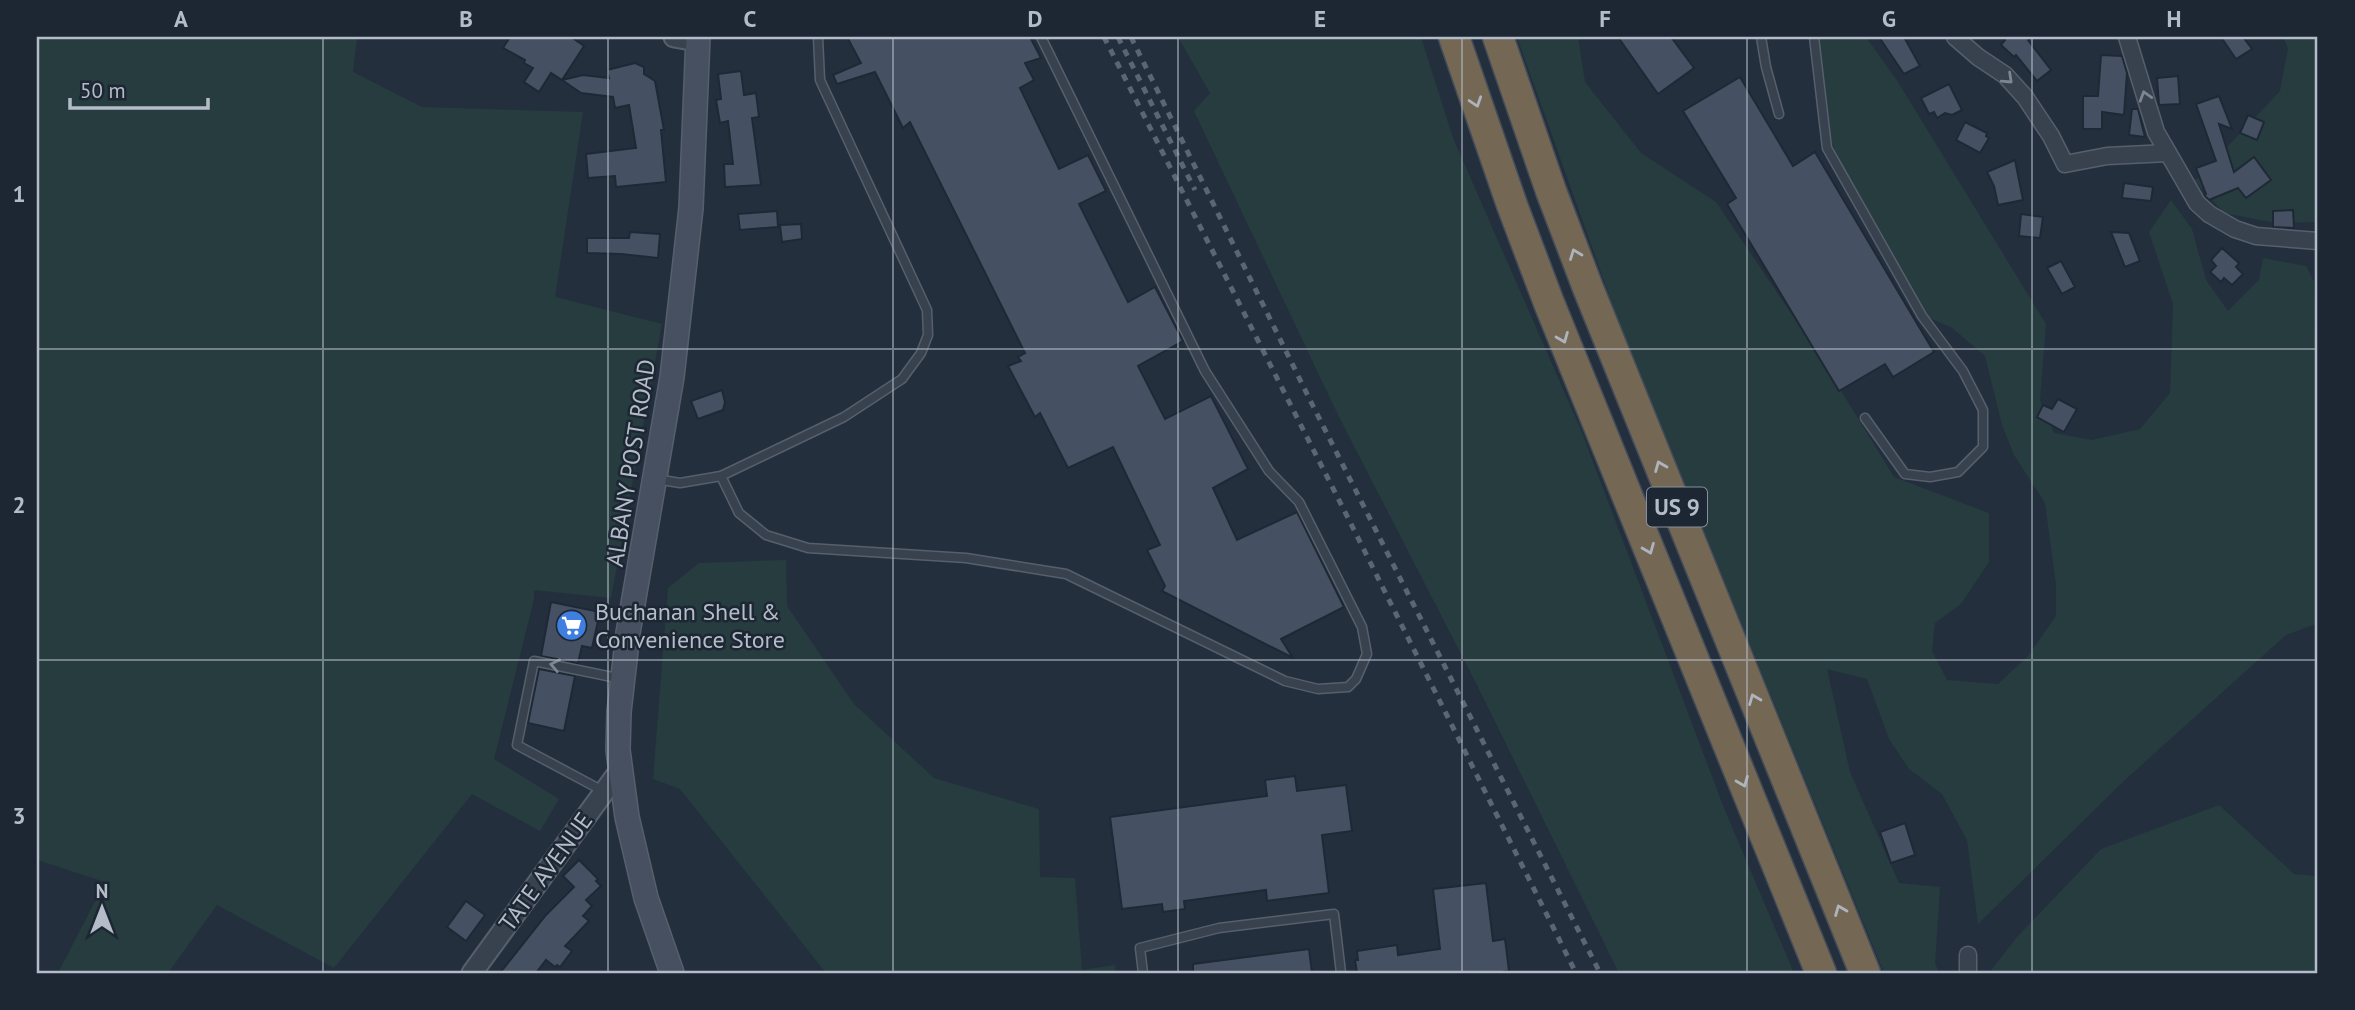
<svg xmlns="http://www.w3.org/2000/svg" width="2355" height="1010" font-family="'PT Sans',sans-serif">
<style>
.green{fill:#263c3f}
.building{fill:#455162;stroke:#1f2835;stroke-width:2}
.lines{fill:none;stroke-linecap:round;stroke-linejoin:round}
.service-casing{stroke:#565f6c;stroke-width:11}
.minor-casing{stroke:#565f6c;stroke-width:19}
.tertiary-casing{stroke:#565f6c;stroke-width:23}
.secondary-casing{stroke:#565f6c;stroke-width:26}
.motorway-casing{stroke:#434c59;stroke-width:33}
.service{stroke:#38414e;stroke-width:8}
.minor{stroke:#38414e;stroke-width:16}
.tertiary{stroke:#38414e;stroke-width:19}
.secondary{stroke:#465061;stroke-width:23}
.motorway{stroke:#746855;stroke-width:30}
.rail{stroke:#5a6575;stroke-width:5;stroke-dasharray:7 7;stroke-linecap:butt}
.oneway{stroke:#7c8592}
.oneway2{stroke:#aeb4bd}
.grid{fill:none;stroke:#b4bcc9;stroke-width:2;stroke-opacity:0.55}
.labels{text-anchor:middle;stroke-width:5;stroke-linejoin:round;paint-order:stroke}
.shield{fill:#1d2633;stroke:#878f9c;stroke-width:2}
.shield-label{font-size:23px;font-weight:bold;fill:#b4bcc9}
.street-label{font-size:24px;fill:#b4bcc9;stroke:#1d2633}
.poi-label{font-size:24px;fill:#b4bcc9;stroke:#1d2633;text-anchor:start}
.neatline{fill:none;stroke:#b4bcc9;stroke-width:2.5}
.grid-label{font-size:23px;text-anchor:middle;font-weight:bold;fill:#b4bcc9}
</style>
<rect width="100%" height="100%" fill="#242f3e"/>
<!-- green -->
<g class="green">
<polygon points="37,37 357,37 353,72 422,107 583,112 555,297 662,324 611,598 534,590 534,599 494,759 559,799 540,831 472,794 334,968 217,905 168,973 58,973 105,882 37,860"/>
<polygon points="1178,37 1421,37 1453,138 1581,430 1724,808 1794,973 1619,973 1477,685 1339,417 1194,111 1210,93"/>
<polygon points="1517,37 1578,37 1585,82 1641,153 1716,202 1816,350 1894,477 1989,513 1989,562 1961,604 1935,623 1932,651 1947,680 1998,684 2028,656 2056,616 2056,585 2045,503 2014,455 2002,425 1985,356 1951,327 1929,318 1849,186 1822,118 1809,37 1866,37 1898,82 2046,324 2040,400 2054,433 2092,440 2140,429 2170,393 2173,304 2149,232 2171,200 2192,229 2206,280 2228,311 2259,280 2263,258 2306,266 2314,282 2315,330 2318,349 2318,623 2286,635 2127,778 1978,924 1967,840 1942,794 1909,769 1889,739 1867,679 1827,669 1850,772 1899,883 1940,887 1935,963 1939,973 1884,973 1619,323"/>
<polygon points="2283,37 2318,37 2317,222 2276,223 2224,213 2195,181 2280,91 2288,48"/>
<polygon points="786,560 787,606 854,704 934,778 1039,809 1040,877 1075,878 1082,970 1115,965 1116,973 826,973 680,789 653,779 668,588 699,563"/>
<polygon points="2219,805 2294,874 2318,876 2318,973 1989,973 2017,937 2101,849"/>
</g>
<!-- building -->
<g class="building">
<polygon points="510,37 571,37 584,46 562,80 551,73 539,92 524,82 533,68 524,63 525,60 503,48"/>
<polygon points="847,37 1030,37 1041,58 1025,63 1034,80 1020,88 1059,169 1088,155 1106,191 1079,204 1128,302 1155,287 1183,341 1138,366 1165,419 1211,396 1248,469 1213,488 1237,540 1297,512 1344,607 1281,639 1293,658 1162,591 1165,586 1147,550 1160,545 1113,447 1068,468 1040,413 1035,417 1008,366 1021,361 1018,357 1025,353 910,122 903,128 875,72 837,84 833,75 861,63"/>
<polygon points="1618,37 1671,37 1694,68 1658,94"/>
<polygon points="1879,37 1904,37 1920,66 1904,74"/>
<polygon points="2002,37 2031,37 2028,40 2051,70 2037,81 2016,55 2014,57 2001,45 2005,40"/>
<polygon points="2221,37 2243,37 2252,49 2236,59"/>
<polygon points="2101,55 2122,56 2127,73 2124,115 2102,112 2102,129 2083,129 2083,96 2098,96"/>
<polygon points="635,63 644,67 644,74 655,81 664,130 661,130 666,182 616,187 615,176 588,178 586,154 636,148 629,105 615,108 613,97 581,93 562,80 583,75 609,78 607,70"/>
<polygon points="741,71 744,95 756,93 759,117 752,118 761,185 725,187 724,164 733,164 728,121 720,123 716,100 721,99 718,74"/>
<polygon points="2178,76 2180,104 2159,105 2157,78"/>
<polygon points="1740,77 1793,166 1815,152 1934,352 1893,377 1885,364 1839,391 1727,204 1736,198 1683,111"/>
<polygon points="1949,84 1962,110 1952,115 1945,113 1937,118 1934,112 1929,114 1921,98"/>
<polygon points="2219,96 2232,129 2219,124 2234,172 2254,157 2271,180 2246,198 2238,188 2209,200 2204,195 2206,194 2196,168 2216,161 2196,104"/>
<polygon points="2132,109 2138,109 2145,137 2129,135"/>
<polygon points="2248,115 2264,122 2257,140 2240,133"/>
<polygon points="1965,122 1987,133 1986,136 1989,138 1980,153 1956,140"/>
<polygon points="2015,160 2023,200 1998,205 1994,186 1987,172"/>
<polygon points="2124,183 2153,187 2151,201 2122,198"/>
<polygon points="2293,210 2294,228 2273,227 2273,211"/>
<polygon points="777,211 778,227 740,230 738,214"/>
<polygon points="2021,214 2043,217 2040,238 2019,236"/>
<polygon points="801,224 802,239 782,242 780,225"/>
<polygon points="630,232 660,234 658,258 621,254 587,253 587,238 629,238"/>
<polygon points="2111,232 2129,233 2140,261 2125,267"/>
<polygon points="2222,248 2239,263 2236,267 2243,274 2232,285 2224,278 2221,282 2210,272 2216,266 2211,260"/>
<polygon points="2061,261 2075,287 2062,294 2047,268"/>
<polygon points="722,390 725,402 723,410 698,419 691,401"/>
<polygon points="2058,399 2077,409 2064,432 2037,417 2043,405 2052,409"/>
<polygon points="551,602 600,612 592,648 582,646 578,663 541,656"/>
<polygon points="539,669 575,676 564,731 528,723"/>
<polygon points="1295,776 1297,791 1346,785 1352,831 1322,835 1329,893 1267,901 1266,890 1184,901 1185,909 1163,912 1162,904 1122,909 1110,817 1267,796 1265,780"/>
<polygon points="1905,823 1915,855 1891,863 1880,832"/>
<polygon points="579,860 598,879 596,881 601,886 586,900 592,906 583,916 589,921 565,946 572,951 560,967 557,965 555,967 546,960 536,973 500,973 546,915 574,887 563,876"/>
<polygon points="1486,883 1493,941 1505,939 1509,971 1495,973 1357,973 1355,960 1358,960 1357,951 1397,945 1398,955 1440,949 1433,889"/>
<polygon points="466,901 485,915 466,941 447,927"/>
<polygon points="1309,949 1312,973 1193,973 1193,964"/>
</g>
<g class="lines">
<defs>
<g id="service">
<polyline points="1761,37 1766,67 1779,114"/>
<polyline points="1814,37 1827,148 1922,316 1963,371 1983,410 1983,447 1958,472 1930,477 1905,474 1865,418"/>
<polyline points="721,476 739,513 766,535 808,548 966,558 1066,574 1285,681 1318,689 1348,687 1356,679 1367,654 1362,627 1299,502 1269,471 1205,371 1041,37"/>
<polyline points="656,479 680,483 721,476 844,417 902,379 921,353 928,335 927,310 820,80 818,37"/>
<polyline points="603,791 517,745 534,661 622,679"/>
<polyline points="1143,973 1140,948 1219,928 1334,914 1341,973"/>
</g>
<g id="minor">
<polyline points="1955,37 1978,57 2005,75 2025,97 2051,136 2065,164 2107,156 2168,153"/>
<polyline points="2127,37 2156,132 2197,203 2209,214 2235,229 2256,236 2318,241"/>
<polyline points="1968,955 1968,973"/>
</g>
<g id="tertiary">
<polyline points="674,37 697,41"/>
<polyline points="472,973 620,770"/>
</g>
<polyline id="secondary" points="672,973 646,898 627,817 618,750 619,712 628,633 672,377 691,208 698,37"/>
<g id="motorway">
<polyline points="1454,37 1512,205 1549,303 1821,973"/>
<polyline points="1498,37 1551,191 1588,288 1865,973"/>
</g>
</defs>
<!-- service casing -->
<use href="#service" class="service-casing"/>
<!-- minor casing -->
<use href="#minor" class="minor-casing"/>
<!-- tertiary casing -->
<use href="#tertiary" class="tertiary-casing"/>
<!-- secondary casing -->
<use href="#secondary" class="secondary-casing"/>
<!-- motorway casing -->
<use href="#motorway" class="motorway-casing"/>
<!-- service -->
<use href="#service" class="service"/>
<!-- minor -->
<use href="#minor" class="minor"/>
<!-- tertiary -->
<use href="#tertiary" class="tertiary"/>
<!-- secondary -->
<use href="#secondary" class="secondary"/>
<!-- motorway -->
<use href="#motorway" class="motorway"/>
<!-- rail -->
<g class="rail">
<polyline points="1104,37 1348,518 1576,973"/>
<polyline points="1118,37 1195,190"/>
<polyline points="1131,37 1313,406 1600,973"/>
</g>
</g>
<!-- one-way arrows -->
<defs><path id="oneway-chevron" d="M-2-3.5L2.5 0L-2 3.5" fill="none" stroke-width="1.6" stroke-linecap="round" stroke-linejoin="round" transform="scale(1.75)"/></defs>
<g class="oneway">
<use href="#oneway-chevron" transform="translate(2008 79) rotate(43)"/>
<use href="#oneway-chevron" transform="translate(2145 96) rotate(-107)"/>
<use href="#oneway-chevron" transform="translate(555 665) rotate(-169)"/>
</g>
<g class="oneway2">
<use href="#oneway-chevron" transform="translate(1476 102) rotate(72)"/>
<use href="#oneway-chevron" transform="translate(1575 254) rotate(-111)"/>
<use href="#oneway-chevron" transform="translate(1563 338) rotate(68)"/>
<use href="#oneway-chevron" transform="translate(1660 466) rotate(-112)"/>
<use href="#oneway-chevron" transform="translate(1649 549) rotate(68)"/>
<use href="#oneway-chevron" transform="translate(1754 699) rotate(-112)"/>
<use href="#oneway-chevron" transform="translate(1743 782) rotate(68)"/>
<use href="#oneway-chevron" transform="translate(1840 910) rotate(-112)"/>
</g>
<!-- grid -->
<path class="grid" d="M323,37v936M608,37v936M893,37v936M1178,37v936M1462,37v936M1747,37v936M2032,37v936M37,349h2281M37,660h2281"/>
<!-- icons -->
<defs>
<symbol id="supermarket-disc" viewBox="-11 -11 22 22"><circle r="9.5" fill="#3f7fe0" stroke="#1d2633"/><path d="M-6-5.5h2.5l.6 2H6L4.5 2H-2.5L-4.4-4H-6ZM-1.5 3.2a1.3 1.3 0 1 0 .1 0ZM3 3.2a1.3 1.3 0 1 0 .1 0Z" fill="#fff"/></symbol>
</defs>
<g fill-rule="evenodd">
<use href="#supermarket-disc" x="554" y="608" width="35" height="35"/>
</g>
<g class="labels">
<!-- shield labels -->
<rect class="shield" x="1647" y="487.5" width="60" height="39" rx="5"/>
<g class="shield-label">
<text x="1677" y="515">US 9</text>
</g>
<!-- street labels -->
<g class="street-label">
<text transform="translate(631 463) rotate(-81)" y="8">ALBANY POST ROAD</text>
<text transform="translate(546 872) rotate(-54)" y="8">TATE AVENUE</text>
</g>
<!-- poi labels -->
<g class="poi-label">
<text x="595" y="620">Buchanan Shell &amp;<tspan x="595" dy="28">Convenience Store</tspan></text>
</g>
</g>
<!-- border -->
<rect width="2355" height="1010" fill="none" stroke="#1d2633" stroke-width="77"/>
<!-- north arrow -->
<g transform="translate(102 908)" stroke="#1d2633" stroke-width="5" paint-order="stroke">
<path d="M0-5L12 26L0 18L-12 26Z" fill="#b4bcc9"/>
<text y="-10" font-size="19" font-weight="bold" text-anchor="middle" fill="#b4bcc9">N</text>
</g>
<!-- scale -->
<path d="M70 98v10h138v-10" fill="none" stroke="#b4bcc9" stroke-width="3.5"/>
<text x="80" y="98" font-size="21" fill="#b4bcc9" stroke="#1d2633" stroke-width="5" paint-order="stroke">50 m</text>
<rect x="38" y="38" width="2278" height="934" class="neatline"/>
<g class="grid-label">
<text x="181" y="27">A</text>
<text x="466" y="27">B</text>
<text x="750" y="27">C</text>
<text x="1035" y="27">D</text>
<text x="1320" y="27">E</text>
<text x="1605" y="27">F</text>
<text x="1889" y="27">G</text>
<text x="2174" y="27">H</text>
<text x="19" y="202">1</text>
<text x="19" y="513">2</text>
<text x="19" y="824">3</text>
</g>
</svg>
